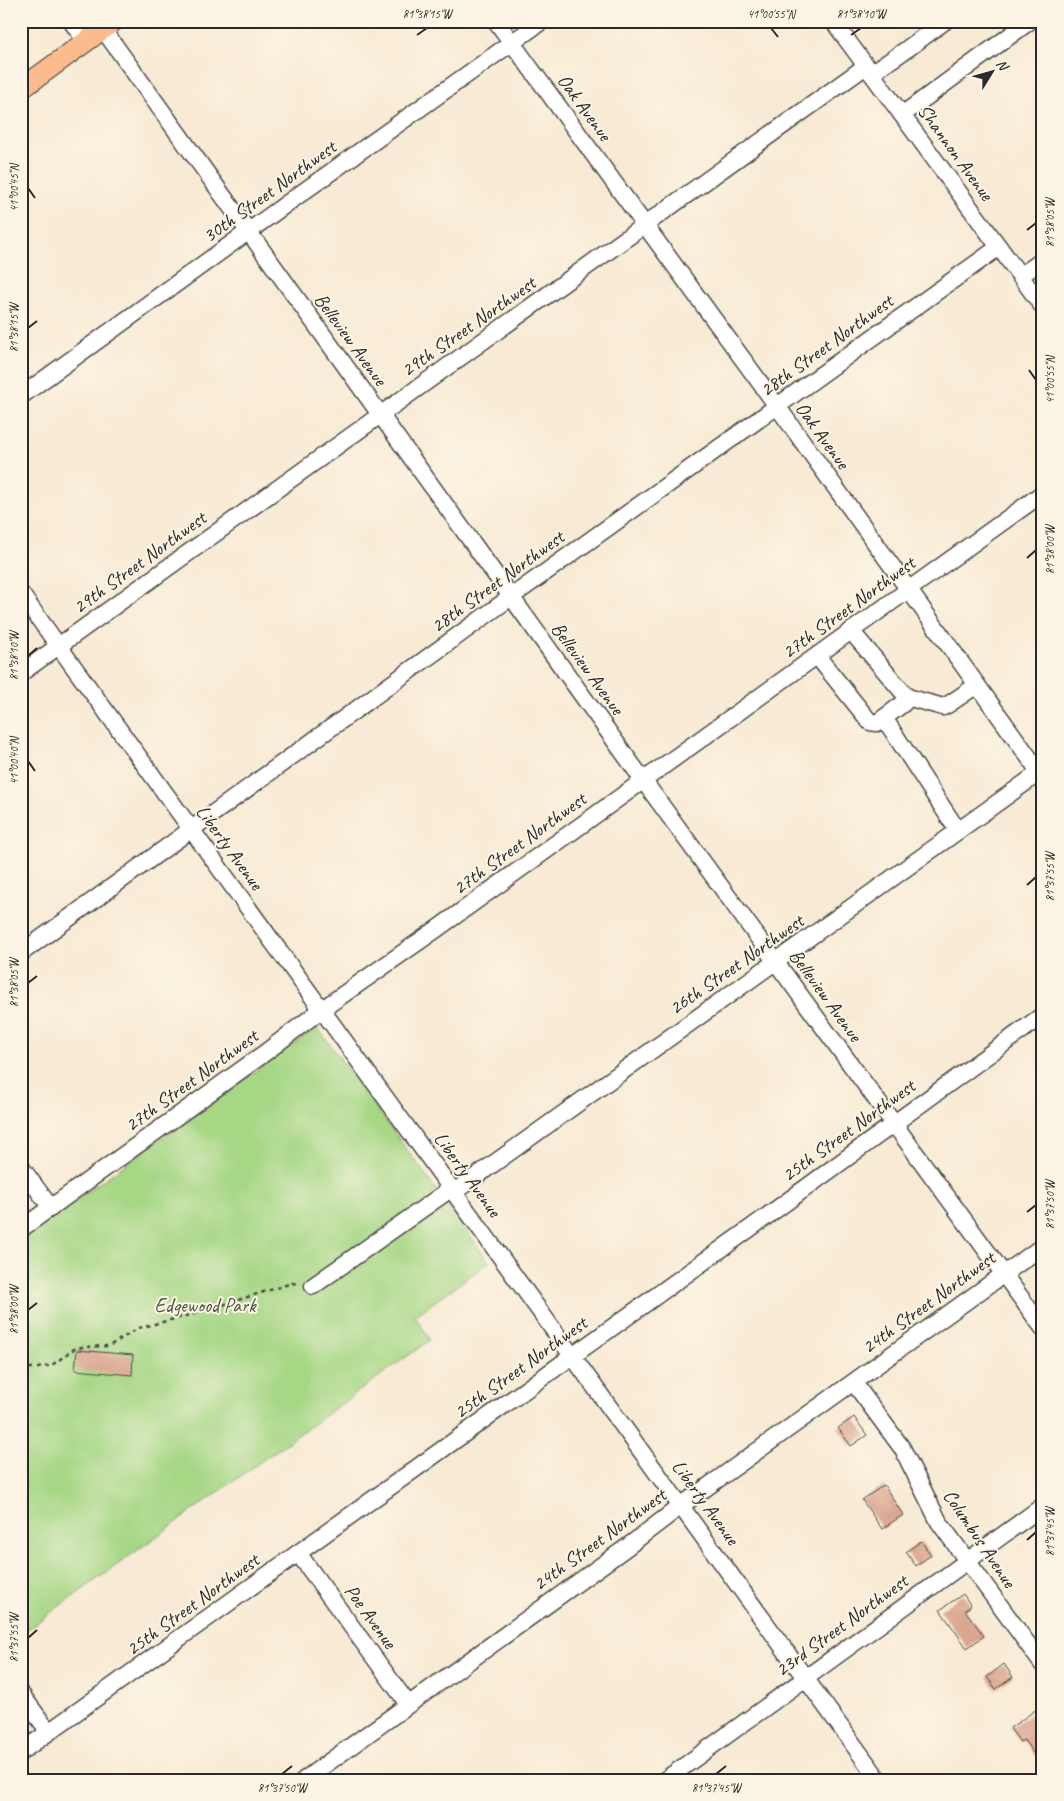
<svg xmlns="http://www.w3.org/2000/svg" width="1064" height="1801" font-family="Caveat,sans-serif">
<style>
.green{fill:#a6d785;stroke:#688158}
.building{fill:#daa68f}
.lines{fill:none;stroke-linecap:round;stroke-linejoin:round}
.minor-casing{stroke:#4a4844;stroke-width:19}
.major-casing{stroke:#4a4844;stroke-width:22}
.path{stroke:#4a4844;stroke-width:2.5;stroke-dasharray:4 4;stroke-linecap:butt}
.minor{stroke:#fff;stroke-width:16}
.major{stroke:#fbbb8d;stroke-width:20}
.ticks{fill:none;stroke:#2b2b2b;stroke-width:2}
.labels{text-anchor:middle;stroke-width:4;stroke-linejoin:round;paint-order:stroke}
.street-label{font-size:20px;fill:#2b2b2b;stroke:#fcf5e5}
.park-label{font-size:20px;fill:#4a5642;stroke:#fcf5e5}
.neatline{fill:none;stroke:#2b2b2b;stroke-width:2}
.ticks-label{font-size:12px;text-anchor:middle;fill:#2b2b2b}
</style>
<rect width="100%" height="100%" fill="#fcf5e5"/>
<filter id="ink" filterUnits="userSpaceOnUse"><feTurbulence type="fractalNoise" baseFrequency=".02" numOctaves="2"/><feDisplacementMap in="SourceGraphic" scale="10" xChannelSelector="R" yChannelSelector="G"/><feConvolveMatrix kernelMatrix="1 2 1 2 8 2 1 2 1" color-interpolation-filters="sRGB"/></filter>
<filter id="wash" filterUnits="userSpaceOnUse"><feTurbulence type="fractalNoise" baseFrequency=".0096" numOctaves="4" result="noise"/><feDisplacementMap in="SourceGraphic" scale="20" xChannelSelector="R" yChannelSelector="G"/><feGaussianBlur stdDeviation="1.12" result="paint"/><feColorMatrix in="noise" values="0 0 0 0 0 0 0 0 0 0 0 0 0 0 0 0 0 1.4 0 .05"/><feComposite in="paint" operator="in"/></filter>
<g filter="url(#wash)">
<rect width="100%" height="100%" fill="#f8ead4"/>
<!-- green -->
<polygon class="green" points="317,1027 489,1262 415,1316 430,1340 21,1634 21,1239"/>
<g id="blocks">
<!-- building -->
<g class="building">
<polygon points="77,1350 133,1355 132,1375 75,1370"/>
<polygon points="854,1417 867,1435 851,1446 838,1428"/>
<polygon points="884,1485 903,1515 882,1529 862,1500"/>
<polygon points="921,1541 931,1555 916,1566 906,1552"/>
<polygon points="963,1594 971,1606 965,1610 984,1636 967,1648 940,1610"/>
<polygon points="1004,1664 1013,1677 996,1689 987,1677"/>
<polygon points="1037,1709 1043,1718 1043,1767 1024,1740 1020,1742 1010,1728"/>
</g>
</g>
</g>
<g filter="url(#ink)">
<use href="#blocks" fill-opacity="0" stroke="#4a4844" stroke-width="1"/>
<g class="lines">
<defs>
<g id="minor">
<polyline points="71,21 86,41"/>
<polyline points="496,21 777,406 1043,777"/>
<polyline points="833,21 1043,307"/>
<polyline points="103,29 643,780 1043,1328"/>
<polyline points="872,73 907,49 945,21"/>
<polyline points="902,115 1030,21"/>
<polyline points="1020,276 1043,260"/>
<polyline points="21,396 289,202 542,21"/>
<polyline points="21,594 879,1780"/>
<polyline points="817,656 870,722 877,723 904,703 907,697 851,631"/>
<polyline points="21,673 866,66"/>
<polyline points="907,697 943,707 949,704 977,685"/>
<polyline points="884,718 958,831"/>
<polyline points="21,953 511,597 999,247"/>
<polyline points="21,1167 51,1208"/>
<polyline points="454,1192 1043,770"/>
<polyline points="21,1229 262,1055 321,1010 434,931 1043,493"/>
<polyline points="313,1286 452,1188"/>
<polyline points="854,1383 902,1448 939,1522 1043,1665"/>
<polyline points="298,1553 408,1704"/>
<polyline points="21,1694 49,1732"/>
<polyline points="21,1752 752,1227 1043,1015"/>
<polyline points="304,1780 627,1547 682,1505 1043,1246"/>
<polyline points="665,1780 1043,1506"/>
</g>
<polyline id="major" points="21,89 114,21"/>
</defs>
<!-- minor casing -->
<use href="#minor" class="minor-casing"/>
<!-- major casing -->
<use href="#major" class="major-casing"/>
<!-- path -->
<polyline class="path" points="21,1368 38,1368 52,1365 74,1349 82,1347 109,1346 139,1328 197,1313 292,1283 299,1284"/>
<!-- minor -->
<use href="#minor" class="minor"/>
<!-- major -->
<use href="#major" class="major"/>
</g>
</g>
<!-- ticks -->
<path class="ticks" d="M771,28l7,9M417,35l10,-7M851,35l10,-7M28,188l7,10M1027,230l9,-7M28,328l9,-7M1029,370l7,10M1027,558l9,-8M28,656l9,-8M28,761l7,10M1027,885l9,-8M28,983l9,-7M1027,1212l9,-7M28,1310l9,-7M1027,1540l9,-8M28,1638l9,-8M282,1774l10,-8M716,1774l10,-8"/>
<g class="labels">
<!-- street labels -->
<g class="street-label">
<text transform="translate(585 107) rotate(54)" y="7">Oak Avenue</text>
<text transform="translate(956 152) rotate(54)" y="7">Shannon Avenue</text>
<text transform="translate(269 191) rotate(-36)" y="7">30th Street Northwest</text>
<text transform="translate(468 326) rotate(-35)" y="7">29th Street Northwest</text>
<text transform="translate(351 339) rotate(54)" y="7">Belleview Avenue</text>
<text transform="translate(826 345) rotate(-36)" y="7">28th Street Northwest</text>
<text transform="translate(823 435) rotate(54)" y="7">Oak Avenue</text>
<text transform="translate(139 562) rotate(-36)" y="7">29th Street Northwest</text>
<text transform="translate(497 581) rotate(-36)" y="7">28th Street Northwest</text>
<text transform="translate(848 607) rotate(-36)" y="7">27th Street Northwest</text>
<text transform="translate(588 668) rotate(54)" y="7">Belleview Avenue</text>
<text transform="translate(519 843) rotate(-36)" y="7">27th Street Northwest</text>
<text transform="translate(230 847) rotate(54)" y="7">Liberty Avenue</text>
<text transform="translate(736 964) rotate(-35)" y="7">26th Street Northwest</text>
<text transform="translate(826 995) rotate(54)" y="7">Belleview Avenue</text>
<text transform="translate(191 1080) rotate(-36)" y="7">27th Street Northwest</text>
<text transform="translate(848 1130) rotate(-36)" y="7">25th Street Northwest</text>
<text transform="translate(468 1174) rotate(54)" y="7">Liberty Avenue</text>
<text transform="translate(928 1302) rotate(-36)" y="7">24th Street Northwest</text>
<text transform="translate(520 1367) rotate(-36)" y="7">25th Street Northwest</text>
<text transform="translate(706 1502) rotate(54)" y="7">Liberty Avenue</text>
<text transform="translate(980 1538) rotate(56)" y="7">Columbus Avenue</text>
<text transform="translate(599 1539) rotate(-36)" y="7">24th Street Northwest</text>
<text transform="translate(192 1604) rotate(-36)" y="7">25th Street Northwest</text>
<text transform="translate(371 1616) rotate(54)" y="7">Poe Avenue</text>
<text transform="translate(841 1625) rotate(-36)" y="7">23rd Street Northwest</text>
</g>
<!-- park labels -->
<g class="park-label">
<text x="205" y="1312">Edgewood Park</text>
</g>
</g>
<!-- margin -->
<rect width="1064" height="1801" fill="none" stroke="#fcf5e5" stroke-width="55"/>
<!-- north arrow -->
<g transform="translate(992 72) rotate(53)" stroke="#fcf5e5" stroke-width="4" paint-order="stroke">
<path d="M0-4L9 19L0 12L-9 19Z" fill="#2b2b2b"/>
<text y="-8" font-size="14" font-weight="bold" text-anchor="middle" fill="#2b2b2b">N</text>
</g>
<rect x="28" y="28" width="1008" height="1746" class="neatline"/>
<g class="ticks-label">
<text x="427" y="18">81°38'15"W</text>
<text x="771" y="18">41°00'55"N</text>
<text x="861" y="18">81°38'10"W</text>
<text transform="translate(14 188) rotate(-90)" y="4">41°00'45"N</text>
<text transform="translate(1050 223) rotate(-90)" y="4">81°38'05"W</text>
<text transform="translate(14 328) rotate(-90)" y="4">81°38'15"W</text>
<text transform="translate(1050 380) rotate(-90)" y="4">41°00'55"N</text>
<text transform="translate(1050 550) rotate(-90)" y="4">81°38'00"W</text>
<text transform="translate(14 656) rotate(-90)" y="4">81°38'10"W</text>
<text transform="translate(14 761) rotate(-90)" y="4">41°00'40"N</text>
<text transform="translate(1050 877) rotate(-90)" y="4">81°37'55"W</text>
<text transform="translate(14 983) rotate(-90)" y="4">81°38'05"W</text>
<text transform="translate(1050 1205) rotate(-90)" y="4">81°37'50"W</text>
<text transform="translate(14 1310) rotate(-90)" y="4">81°38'00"W</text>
<text transform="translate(1050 1532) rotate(-90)" y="4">81°37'45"W</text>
<text transform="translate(14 1638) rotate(-90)" y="4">81°37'55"W</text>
<text x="282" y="1792">81°37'50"W</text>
<text x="716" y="1792">81°37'45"W</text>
</g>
</svg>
